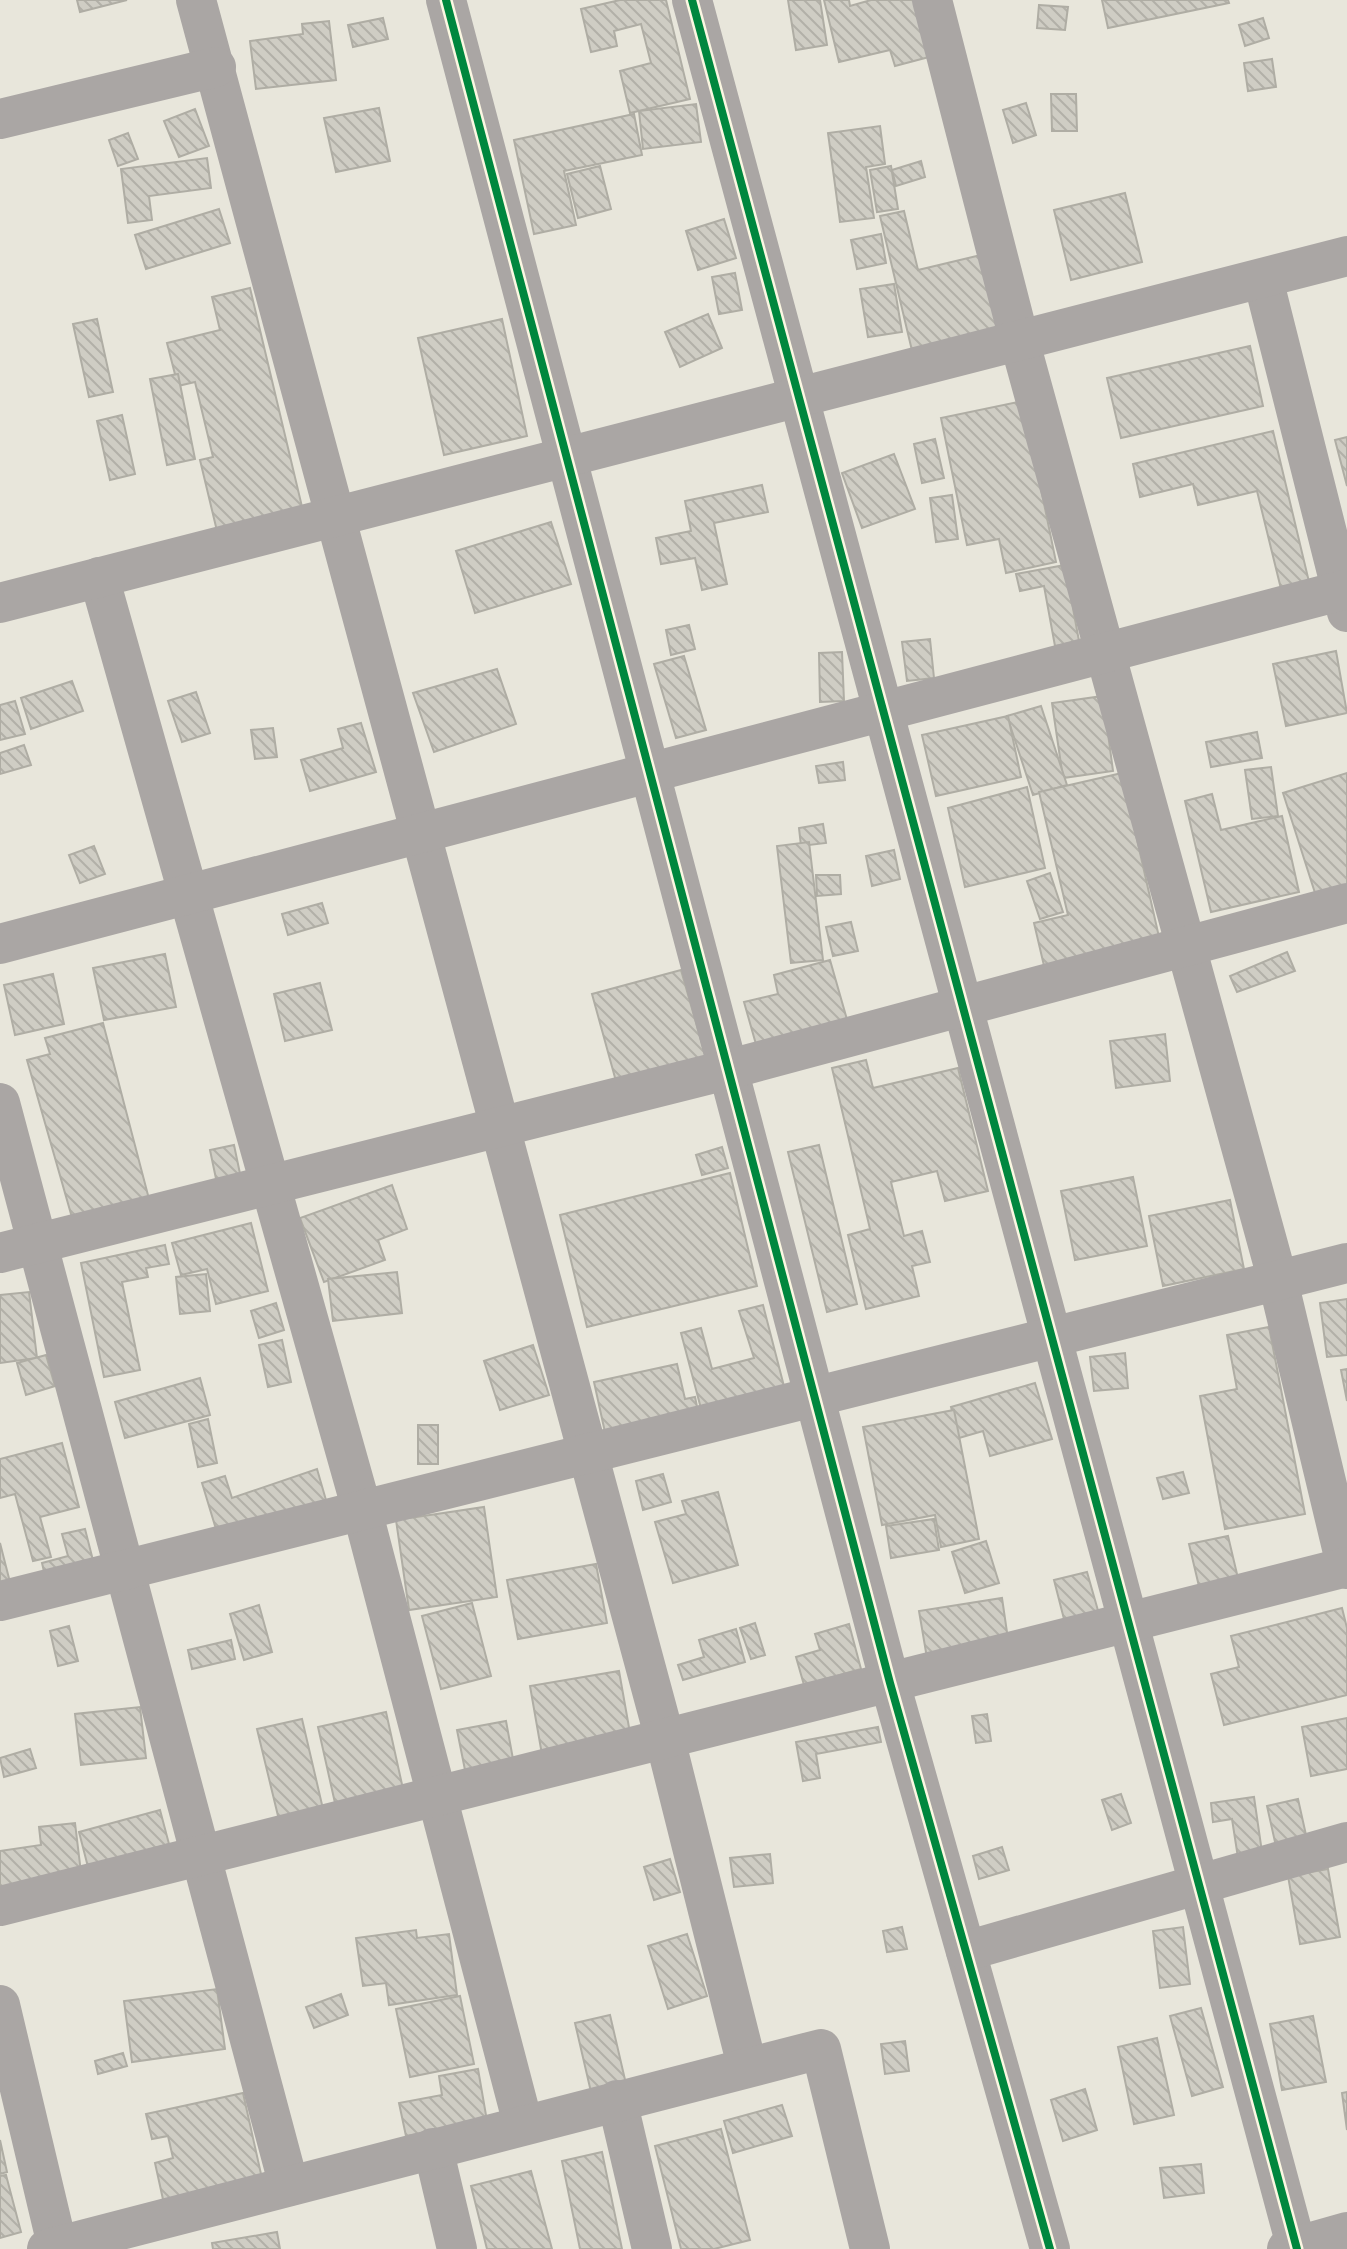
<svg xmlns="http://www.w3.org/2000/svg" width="1347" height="2249" font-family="Roboto,sans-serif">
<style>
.building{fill:url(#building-back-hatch);stroke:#afada4;stroke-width:2}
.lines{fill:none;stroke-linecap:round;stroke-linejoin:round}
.street{stroke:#aaa6a4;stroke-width:40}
.cycleway-casing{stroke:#fbf7e2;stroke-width:13}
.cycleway{stroke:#00873e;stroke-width:8}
</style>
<defs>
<pattern id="building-back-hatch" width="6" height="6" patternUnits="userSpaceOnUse" patternTransform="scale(2)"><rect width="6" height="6" fill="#cfcdc4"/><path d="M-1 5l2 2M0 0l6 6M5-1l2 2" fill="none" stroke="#b2b0a8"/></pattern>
</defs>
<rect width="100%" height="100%" fill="#e8e6db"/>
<!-- building -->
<g class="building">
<polygon points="77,0 127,0 80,12"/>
<polygon points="620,0 666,0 690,99 630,113 620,71 651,63 641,24 614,31 617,46 591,52 581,9"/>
<polygon points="788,0 820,0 827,45 796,50"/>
<polygon points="824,0 849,0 850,6 871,0 915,0 929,57 895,66 890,50 839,62"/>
<polygon points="1102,0 1228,0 1229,3 1108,28"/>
<polygon points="1039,5 1068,7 1065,30 1037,28"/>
<polygon points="383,18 388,39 353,47 348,25"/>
<polygon points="1263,18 1269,38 1245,46 1239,25"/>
<polygon points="329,21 336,80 256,89 250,41 303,34 302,24"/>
<polygon points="1272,59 1276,87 1248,91 1244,63"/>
<polygon points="1051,94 1076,94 1077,131 1052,131"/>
<polygon points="1026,103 1036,135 1013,143 1003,110"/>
<polygon points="696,104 701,142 643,149 639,111"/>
<polygon points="379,108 390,161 336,172 324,118"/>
<polygon points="195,109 209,146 179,157 164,121"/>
<polygon points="634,114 642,155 564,171 576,225 534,234 514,140"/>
<polygon points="880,126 885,164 866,167 874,218 840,222 828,133"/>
<polygon points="128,133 138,159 118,166 109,140"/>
<polygon points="207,158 211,188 149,196 152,220 128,223 121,169"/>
<polygon points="921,161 925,177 896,186 892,170"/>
<polygon points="600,166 611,209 578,218 567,174"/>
<polygon points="891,166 898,209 877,212 870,170"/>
<polygon points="1125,193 1142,262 1071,280 1054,210"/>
<polygon points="219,209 230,243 146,269 135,235"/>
<polygon points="904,211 918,270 985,254 1005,338 914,359 880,216"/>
<polygon points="724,219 736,258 698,270 686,231"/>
<polygon points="881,234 886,263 857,269 851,240"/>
<polygon points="735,273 742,310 719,314 712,277"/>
<polygon points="894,284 902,332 868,337 860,289"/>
<polygon points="250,288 303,511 217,531 200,460 213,457 195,382 178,386 167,343 220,330 212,297"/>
<polygon points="708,314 722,348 680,367 665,332"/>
<polygon points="97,319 113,392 89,397 73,324"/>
<polygon points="502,319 527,436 444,455 418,338"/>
<polygon points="1250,346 1263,406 1121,438 1107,378"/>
<polygon points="178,374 195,459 167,465 150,379"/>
<polygon points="1023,401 1056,562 1006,573 999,539 967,545 941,418"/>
<polygon points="122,415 135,474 110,480 97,421"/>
<polygon points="1273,431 1310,586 1282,593 1257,491 1198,505 1193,484 1140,497 1133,464"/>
<polygon points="1347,437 1347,486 1335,440"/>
<polygon points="935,439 944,478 922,483 914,444"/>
<polygon points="894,454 915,509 862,528 842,473"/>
<polygon points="762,485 768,512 714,523 727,584 702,590 695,558 661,564 656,538 691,531 685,501"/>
<polygon points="952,495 958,539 936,542 930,498"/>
<polygon points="551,522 571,584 475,613 456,551"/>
<polygon points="1065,565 1079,641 1055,646 1044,586 1020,591 1016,574"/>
<polygon points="689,625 695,649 671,655 666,630"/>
<polygon points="930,639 934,678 907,681 902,642"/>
<polygon points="1336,651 1347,713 1286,726 1273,664"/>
<polygon points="842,652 844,701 820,702 819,653"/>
<polygon points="684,656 706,730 676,738 654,664"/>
<polygon points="497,669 516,724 434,752 413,693"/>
<polygon points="72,681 83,711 31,729 21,698"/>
<polygon points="196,692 210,733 182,742 168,701"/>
<polygon points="1103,696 1113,771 1063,778 1052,703"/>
<polygon points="15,701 25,734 0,740 0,705"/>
<polygon points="1041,706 1067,785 1033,795 1007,716"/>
<polygon points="1008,716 1021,777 936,796 922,735"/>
<polygon points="361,723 376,772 310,791 301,760 343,748 338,729"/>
<polygon points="273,728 277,757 255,759 251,730"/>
<polygon points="1257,732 1262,758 1211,767 1206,742"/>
<polygon points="24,745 31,765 0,774 0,753"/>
<polygon points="843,762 845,780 819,783 816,766"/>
<polygon points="1271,767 1278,816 1252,819 1245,770"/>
<polygon points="1122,773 1166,968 1045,970 1034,923 1068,915 1039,792"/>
<polygon points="1347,773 1347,887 1316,896 1283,793"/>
<polygon points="1027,787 1045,868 965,887 948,808"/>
<polygon points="1212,794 1221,830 1282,816 1299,892 1211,912 1185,801"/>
<polygon points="823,824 826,843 801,846 799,828"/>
<polygon points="809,842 823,960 791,963 777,846"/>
<polygon points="94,846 105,874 80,883 69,855"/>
<polygon points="894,850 900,879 872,886 866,856"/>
<polygon points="1050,873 1063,912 1040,919 1027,881"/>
<polygon points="816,875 840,875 841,894 817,896"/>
<polygon points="322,903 328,923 288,935 282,914"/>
<polygon points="851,922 858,951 833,956 826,927"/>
<polygon points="1287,952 1295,971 1237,992 1230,976"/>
<polygon points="165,954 176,1007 104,1020 93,968"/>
<polygon points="830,960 854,1044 763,1069 744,1002 778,994 774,975"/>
<polygon points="681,970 712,1079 622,1103 592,994"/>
<polygon points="53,974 64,1024 15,1035 4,985"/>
<polygon points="320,983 332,1030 285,1041 274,994"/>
<polygon points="103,1023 155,1222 79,1242 27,1060 50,1054 45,1038"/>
<polygon points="1165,1034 1170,1081 1116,1088 1110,1041"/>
<polygon points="866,1060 873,1088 958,1068 988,1191 945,1201 937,1171 891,1182 904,1236 922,1231 930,1262 912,1266 919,1296 866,1309 848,1235 870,1229 832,1068"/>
<polygon points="234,1145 243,1188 219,1193 210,1150"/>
<polygon points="819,1145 857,1304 827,1312 788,1152"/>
<polygon points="722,1147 728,1168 702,1175 696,1155"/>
<polygon points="730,1173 757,1286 587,1327 560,1215"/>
<polygon points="1133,1177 1147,1246 1075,1260 1061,1191"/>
<polygon points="392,1185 407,1229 378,1240 385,1260 324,1282 300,1218"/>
<polygon points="1230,1200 1244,1269 1163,1286 1149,1216"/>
<polygon points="251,1223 268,1291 216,1304 207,1269 181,1275 172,1243"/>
<polygon points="165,1245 169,1264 146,1268 148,1277 122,1282 140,1370 104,1377 81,1263"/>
<polygon points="397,1272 402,1313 333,1321 328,1279"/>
<polygon points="206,1274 210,1311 180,1314 176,1277"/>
<polygon points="29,1292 37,1358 0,1363 0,1295"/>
<polygon points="1347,1299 1347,1355 1327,1357 1320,1303"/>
<polygon points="276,1303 284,1330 259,1338 251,1311"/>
<polygon points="763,1305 786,1394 703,1416 681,1333 701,1328 712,1369 754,1358 739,1311"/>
<polygon points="1269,1327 1305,1514 1225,1529 1200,1396 1237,1389 1227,1335"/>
<polygon points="282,1340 291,1382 268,1387 259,1345"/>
<polygon points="533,1345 549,1395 500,1410 484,1361"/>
<polygon points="1125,1353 1128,1388 1094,1391 1090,1357"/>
<polygon points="46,1355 55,1386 26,1395 17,1363"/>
<polygon points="677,1364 685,1399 695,1397 701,1426 608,1446 594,1382"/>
<polygon points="1347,1369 1347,1401 1341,1370"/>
<polygon points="200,1378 210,1415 125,1438 115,1402"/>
<polygon points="1035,1383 1052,1439 990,1456 983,1431 959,1438 951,1407"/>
<polygon points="954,1410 979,1539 941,1547 935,1515 882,1525 863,1427"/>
<polygon points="208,1419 217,1463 198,1467 189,1424"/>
<rect x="418" y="1425" width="20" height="39"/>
<polygon points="62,1443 79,1507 40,1517 51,1557 33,1561 15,1494 0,1498 0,1459"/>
<polygon points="317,1469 328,1507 219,1539 202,1483 225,1476 232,1498"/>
<polygon points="1183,1472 1189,1493 1163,1499 1157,1478"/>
<polygon points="663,1474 671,1502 643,1510 636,1481"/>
<polygon points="718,1492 738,1565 673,1583 655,1522 686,1514 682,1501"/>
<polygon points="484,1507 497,1597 409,1610 396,1520"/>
<polygon points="934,1519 939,1550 891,1558 886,1526"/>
<polygon points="85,1529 97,1576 48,1589 42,1563 68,1556 62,1534"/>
<polygon points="1228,1536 1241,1591 1202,1599 1189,1544"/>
<polygon points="986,1541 999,1583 965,1593 952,1552"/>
<polygon points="0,1543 14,1598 0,1601"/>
<polygon points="596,1564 607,1623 518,1639 507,1580"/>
<polygon points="1087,1572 1099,1614 1065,1623 1054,1580"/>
<polygon points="1002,1598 1009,1646 927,1658 919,1611"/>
<polygon points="472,1603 491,1676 441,1689 422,1616"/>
<polygon points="259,1605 272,1652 244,1660 230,1614"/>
<polygon points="1342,1608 1347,1628 1347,1695 1224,1725 1211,1674 1239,1667 1231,1636"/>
<polygon points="755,1623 765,1655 751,1659 740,1628"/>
<polygon points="849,1624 861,1669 804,1685 796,1657 820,1650 815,1634"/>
<polygon points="69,1626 78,1661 58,1666 50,1631"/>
<polygon points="736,1629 745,1662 683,1680 678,1665 704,1657 699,1640"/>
<polygon points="231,1640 235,1659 192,1669 188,1650"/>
<polygon points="619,1671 633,1750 544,1766 530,1686"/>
<polygon points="140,1707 146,1758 81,1765 75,1714"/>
<polygon points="386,1712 405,1798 337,1812 318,1727"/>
<polygon points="987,1714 991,1741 976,1743 972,1716"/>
<polygon points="1347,1718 1347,1769 1311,1776 1302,1727"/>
<polygon points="302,1719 323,1809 279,1820 257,1729"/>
<polygon points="506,1721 515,1770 467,1780 457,1730"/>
<polygon points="878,1727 881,1742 816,1754 820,1778 803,1781 796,1742"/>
<polygon points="30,1749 36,1768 4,1777 0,1758"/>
<polygon points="1121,1794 1131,1823 1112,1830 1102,1800"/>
<polygon points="1254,1797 1265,1873 1241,1877 1232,1819 1213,1822 1211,1803"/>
<polygon points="1298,1799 1308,1844 1277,1851 1267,1806"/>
<polygon points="160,1810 169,1844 88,1867 79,1832"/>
<polygon points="75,1823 82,1881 0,1892 0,1851 41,1845 39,1827"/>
<polygon points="1002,1847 1009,1870 979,1879 973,1856"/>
<polygon points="770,1854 773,1883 734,1887 730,1858"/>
<polygon points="670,1859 680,1892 654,1900 644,1867"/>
<polygon points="1328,1869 1340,1937 1300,1944 1288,1876"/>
<polygon points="902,1927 907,1949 887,1952 883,1931"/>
<polygon points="1183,1927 1190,1984 1160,1988 1153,1931"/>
<polygon points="416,1930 417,1938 449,1934 457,1995 389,2005 386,1983 363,1986 356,1938"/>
<polygon points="687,1934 707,1996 668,2009 648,1946"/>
<polygon points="217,1989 225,2049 132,2062 124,2001"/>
<polygon points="341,1994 348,2015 314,2028 306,2007"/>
<polygon points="460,1996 474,2064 410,2077 396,2009"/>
<polygon points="1201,2008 1223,2087 1192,2096 1170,2016"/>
<polygon points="610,2015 626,2084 591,2092 575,2023"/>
<polygon points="1313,2016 1326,2082 1282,2090 1270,2024"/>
<polygon points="1157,2038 1174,2115 1134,2124 1118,2047"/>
<polygon points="905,2041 909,2071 885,2074 881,2044"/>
<polygon points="123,2053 127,2066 98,2074 95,2061"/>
<polygon points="478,2069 487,2121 406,2136 399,2103 442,2095 439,2076"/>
<polygon points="1085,2089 1097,2130 1063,2141 1051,2100"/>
<polygon points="1347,2092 1347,2130 1342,2093"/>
<polygon points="243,2093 265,2192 166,2213 155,2163 173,2158 168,2136 152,2139 146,2114"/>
<polygon points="782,2105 792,2136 733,2153 724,2121"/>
<polygon points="721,2129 750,2240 714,2249 681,2249 655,2146"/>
<polygon points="0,2140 7,2172 0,2174"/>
<polygon points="602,2152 622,2249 580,2249 562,2161"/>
<polygon points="1201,2164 1204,2193 1164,2198 1160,2168"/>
<polygon points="531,2171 552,2249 487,2249 471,2186"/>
<polygon points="6,2175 21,2232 0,2238 0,2176"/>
<polygon points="277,2232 280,2249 213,2249 212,2243"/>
</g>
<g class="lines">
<!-- street -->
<g class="street">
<polyline points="196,0 665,1739 747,2066"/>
<polyline points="446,0 890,1683 1050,2249"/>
<polyline points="692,0 1297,2249"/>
<polyline points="932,0 1020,343 1278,1281 1347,1569"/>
<polyline points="0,119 216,67"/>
<polyline points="1263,279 1347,612"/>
<polyline points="99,577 362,1510 523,2124"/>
<polyline points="0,603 1347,256"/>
<polyline points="0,944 1347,589"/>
<polyline points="0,1103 289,2186"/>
<polyline points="0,1253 730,1069 1347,903"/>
<polyline points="0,1601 1347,1263"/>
<polyline points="0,1906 1347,1567"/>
<polyline points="966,1951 1347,1842"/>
<polyline points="0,2005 58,2249"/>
<polyline points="617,2100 652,2249"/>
<polyline points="433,2148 457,2249"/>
<polyline points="47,2249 821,2049 870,2249"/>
<polyline points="1287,2249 1347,2232"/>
</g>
<defs>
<g id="cycleway">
<polyline points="446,0 890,1683 1050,2249"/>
<polyline points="692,0 1297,2249"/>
</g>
</defs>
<!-- cycleway casing -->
<use href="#cycleway" class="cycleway-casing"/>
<!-- cycleway -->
<use href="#cycleway" class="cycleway"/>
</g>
</svg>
